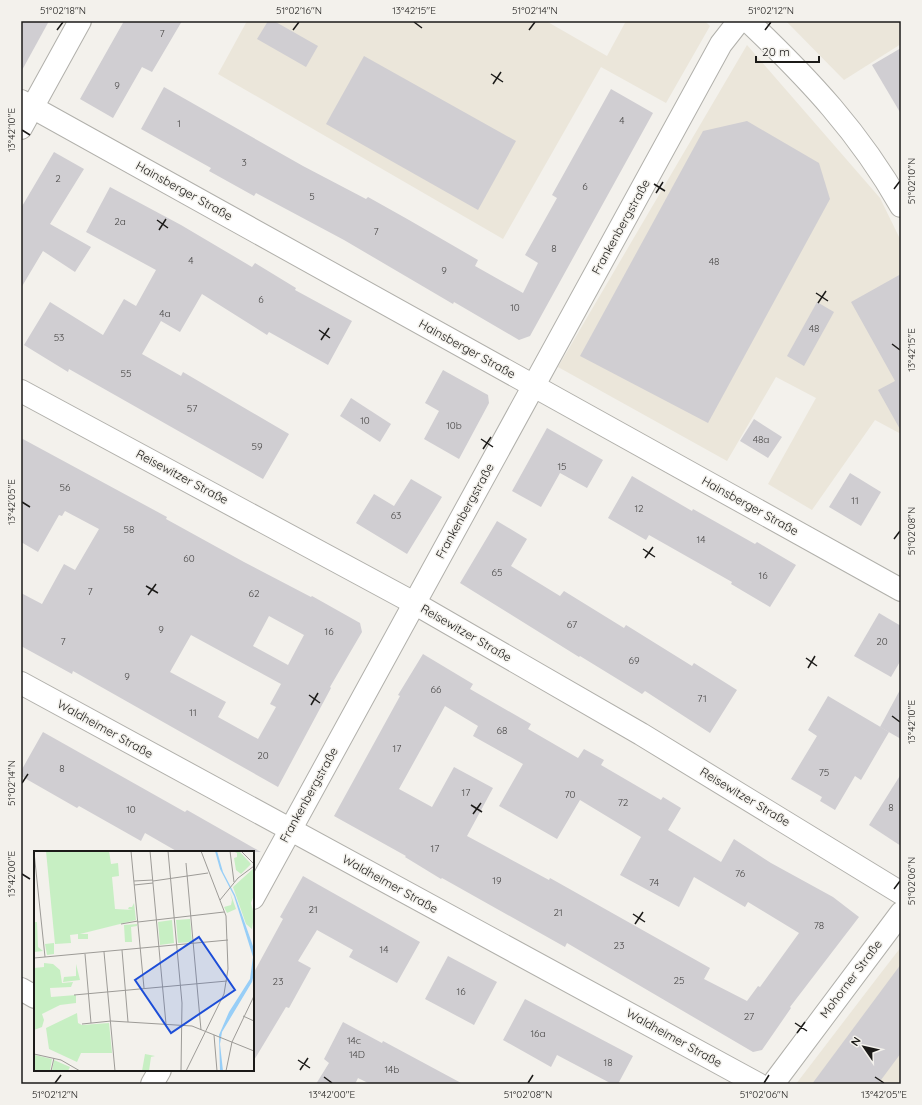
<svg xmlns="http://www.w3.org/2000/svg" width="922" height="1105" font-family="Quicksand,sans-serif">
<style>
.built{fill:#ebe6da}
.building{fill:#d0ced2;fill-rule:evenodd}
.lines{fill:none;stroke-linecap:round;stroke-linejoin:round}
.minor-casing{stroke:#b1b0ab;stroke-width:24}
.major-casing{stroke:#b1b0ab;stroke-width:24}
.minor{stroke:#fff;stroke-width:22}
.major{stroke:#fff;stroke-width:22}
.ticks{fill:none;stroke:#1b1a18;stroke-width:1.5}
.labels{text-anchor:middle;stroke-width:3;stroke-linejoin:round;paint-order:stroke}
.number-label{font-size:10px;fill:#484746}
.street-label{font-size:12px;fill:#1b1a18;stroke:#f3f1ec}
.inset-road{fill:none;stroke:#9d9b97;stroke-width:1}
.view{fill:#1d4ed8;fill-opacity:0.15;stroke:#1d4ed8;stroke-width:2}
.inset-edge{fill:none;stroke:#1b1a18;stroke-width:2}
.neatline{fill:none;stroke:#1b1a18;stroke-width:1.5}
.ticks-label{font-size:10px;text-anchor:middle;fill:#1b1a18}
</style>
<rect width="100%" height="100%" fill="#f3f1ec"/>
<!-- built -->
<g class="built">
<polygon points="247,21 546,21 607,56 626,21 705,21 710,26 666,103 601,67 503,239 218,74"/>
<polygon points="786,21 901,21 901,44 844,80"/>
<polygon points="747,45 880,198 901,241 901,434 875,420 812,510 768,484 816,398 776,377 727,461 558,367"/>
<polygon points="901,947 901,1084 796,1084 874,982"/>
</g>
<!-- building -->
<g class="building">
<polygon points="21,21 49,21 21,72"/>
<polygon points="124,21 182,21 152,72 142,67 113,118 80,99"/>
<polygon points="268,21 274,21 318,46 306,67 257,39"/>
<polygon points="901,48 901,114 872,65"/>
<polygon points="364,56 516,141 478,210 326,124"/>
<polygon points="164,87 303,166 366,199 368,197 409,220 478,260 475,266 523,293 538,263 525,255 557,198 552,195 611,89 653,113 530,336 519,340 454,302 453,304 344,240 256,193 254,196 209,171 211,168 141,129"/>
<polygon points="747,121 819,163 830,199 708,423 580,356 703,131"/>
<polygon points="54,152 84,169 50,224 91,247 75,272 43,251 21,288 21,208"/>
<polygon points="110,187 181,225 252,267 255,263 296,288 295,290 352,321 328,365 269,332 267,335 202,294 180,332 161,321 142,354 181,376 183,372 289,434 263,479 69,369 68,372 24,345 50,302 103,335 124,299 136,306 156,270 86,232"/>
<polygon points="901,274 901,431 878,390 895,381 851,302"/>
<polygon points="817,302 834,312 804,366 787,356"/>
<polygon points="443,370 488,395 489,403 459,459 424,439 439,411 425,403"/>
<polygon points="351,398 391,424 380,442 340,416"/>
<polygon points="754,419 782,437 768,458 740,441"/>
<polygon points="547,428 603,460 587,488 560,473 541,507 512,491"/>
<path d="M21,438l146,79 -1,2 78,43 67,35 1,-1 48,27 2,9 -32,55 1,1 -53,99 -205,-116 -1,3 -51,-28v-53l21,11 22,-40 11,6 24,-41 -34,-18 -3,5 -3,-1 -21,37 -17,-10zM269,616l35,19 -16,30 -35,-19zM191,635l90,49 -11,20 6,3 -18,32 -40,-22 8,-15 -56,-30z"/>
<polygon points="850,473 881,492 861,526 829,507"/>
<polygon points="632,476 692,511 693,509 755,544 757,542 796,565 770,607 731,584 732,582 649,535 646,540 608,518"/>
<polygon points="411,479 442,497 407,554 356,523 374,494 394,506"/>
<polygon points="497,521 527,539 511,566 560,596 564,591 624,628 626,625 692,666 694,663 737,690 710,733 645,691 642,694 580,656 579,657 460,583"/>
<polygon points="879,613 901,626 901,660 891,677 854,656"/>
<path d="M423,654l50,30 -3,5 61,35 -3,5 50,29 6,-9 20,11 -3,5 60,35 2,-3 18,11 -13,22 53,32 13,-23 37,24 62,34 26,20 -69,90 1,1 -29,42 -9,2 -186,-109 -2,4 -123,-69 -1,1 -36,-22 1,-1 -72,-40 66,-120 -2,-1zM445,706l33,20 -5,10 50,28 -24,42 58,33 23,-39 61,37 -21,38 59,32 15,-30 51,30 3,-5 51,31 -39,54 -2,-1 -11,15 -43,-22 6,-11 -160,-90 -1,2 -82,-44 26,-48 -39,-21 -22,40 -33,-18z"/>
<polygon points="901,688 901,739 880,727"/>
<polygon points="828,696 889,732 861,780 855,776 835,810 820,801 822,797 791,779 817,736 808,730"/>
<polygon points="43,732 185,812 187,810 261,852 178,852 145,833 141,841 79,806 77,808 21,776 21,771"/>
<polygon points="901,774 901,846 869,825"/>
<polygon points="303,876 420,942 397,983 349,957 353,950 317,930 298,961 311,968 289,1008 286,1007 253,1062 253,974 283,919 280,917"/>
<polygon points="448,956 497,982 474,1025 425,999"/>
<polygon points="901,964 901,1053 878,1084 812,1084"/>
<polygon points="525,999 633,1056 618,1084 612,1084 557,1055 551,1067 503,1040"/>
<polygon points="343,1022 382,1043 383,1041 463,1084 370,1084 358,1078 355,1084 316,1084 329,1063 324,1059"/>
</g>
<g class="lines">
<defs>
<g id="minor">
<polyline points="21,101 901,590"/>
<polyline points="21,128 80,21"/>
<polyline points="21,391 414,603 641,734 901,893"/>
<polyline points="21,683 758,1084"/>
<polyline points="253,898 721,44 739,21"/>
<polyline points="21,989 35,997"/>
<polyline points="152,1084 160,1070"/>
<polyline points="773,1084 901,913"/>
</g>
<path id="major" d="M748,21c61,58 111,111 153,185"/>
</defs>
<!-- minor casing -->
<use href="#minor" class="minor-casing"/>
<!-- major casing -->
<use href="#major" class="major-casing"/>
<!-- minor -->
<use href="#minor" class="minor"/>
<!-- major -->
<use href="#major" class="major"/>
</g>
<!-- ticks -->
<path class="ticks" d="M414,22l8,6M57,30l6,-8M293,30l6,-8M529,30l6,-8M765,30l6,-8M491,74l12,8M493,84l8,-12M22,130l8,5M654,184l11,7M894,189l6,-8M656,193l7,-11M157,220l11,8M159,230l7,-11M816,293l12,8M818,303l8,-12M319,330l11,8M321,340l8,-12M892,344l8,6M481,439l12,8M483,449l8,-12M22,502l8,5M894,539l6,-8M643,549l12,8M645,558l8,-11M146,586l12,7M148,595l8,-11M806,658l11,8M808,668l7,-12M309,695l11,8M311,705l7,-12M892,716l8,6M22,783l6,-9M471,805l11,7M473,814l8,-11M22,874l8,5M894,889l6,-8M633,914l12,8M635,924l8,-12M795,1023l12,8M797,1033l8,-11M298,1060l12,8M300,1070l8,-12M324,1077l8,6M875,1077l9,6M55,1083l6,-8M528,1083l5,-8M764,1083l5,-8"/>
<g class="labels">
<!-- number labels -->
<g class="number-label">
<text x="162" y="37">7</text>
<text x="117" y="89">9</text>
<text x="622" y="124">4</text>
<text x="179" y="127">1</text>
<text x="244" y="166">3</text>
<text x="58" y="182">2</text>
<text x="585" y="190">6</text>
<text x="312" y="200">5</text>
<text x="120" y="225">2a</text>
<text x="376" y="235">7</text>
<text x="554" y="252">8</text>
<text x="191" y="264">4</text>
<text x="714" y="265">48</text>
<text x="444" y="274">9</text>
<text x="261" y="303">6</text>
<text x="515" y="311">10</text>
<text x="165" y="317">4a</text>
<text x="814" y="332">48</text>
<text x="59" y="341">53</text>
<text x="126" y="377">55</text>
<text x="192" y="412">57</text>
<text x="365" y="424">10</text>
<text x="454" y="429">10b</text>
<text x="761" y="443">48a</text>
<text x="257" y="450">59</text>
<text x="562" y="470">15</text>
<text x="65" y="491">56</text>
<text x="855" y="504">11</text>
<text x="639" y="512">12</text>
<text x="396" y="519">63</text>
<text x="129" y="533">58</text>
<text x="701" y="543">14</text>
<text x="189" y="562">60</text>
<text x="497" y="576">65</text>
<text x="763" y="579">16</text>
<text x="90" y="595">7</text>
<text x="254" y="597">62</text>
<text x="572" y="628">67</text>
<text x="161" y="633">9</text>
<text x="329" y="635">16</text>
<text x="63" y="645">7</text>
<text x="882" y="645">20</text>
<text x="634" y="664">69</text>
<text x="127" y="680">9</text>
<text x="436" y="693">66</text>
<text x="702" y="702">71</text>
<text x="193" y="716">11</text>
<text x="502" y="734">68</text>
<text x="397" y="752">17</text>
<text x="263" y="759">20</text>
<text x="62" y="772">8</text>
<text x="824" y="776">75</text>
<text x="466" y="796">17</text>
<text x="570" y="798">70</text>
<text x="623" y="806">72</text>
<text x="891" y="811">8</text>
<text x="131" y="813">10</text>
<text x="435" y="852">17</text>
<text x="740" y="877">76</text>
<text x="497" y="884">19</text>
<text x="654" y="886">74</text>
<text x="313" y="913">21</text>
<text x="558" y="916">21</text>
<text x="819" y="929">78</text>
<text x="619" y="949">23</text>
<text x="384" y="953">14</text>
<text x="679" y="984">25</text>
<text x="278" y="985">23</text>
<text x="461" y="995">16</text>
<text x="749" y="1020">27</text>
<text x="538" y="1037">16a</text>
<text x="354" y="1044">14c</text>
<text x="357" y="1058">14D</text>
<text x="608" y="1066">18</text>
<text x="392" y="1073">14b</text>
</g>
<!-- street labels -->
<g class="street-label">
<text transform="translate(184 191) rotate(29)" y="4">Hainsberger Straße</text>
<text transform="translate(621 227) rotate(-61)" y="4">Frankenbergstraße</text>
<text transform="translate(467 349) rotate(29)" y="4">Hainsberger Straße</text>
<text transform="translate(182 477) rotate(28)" y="4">Reisewitzer Straße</text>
<text transform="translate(750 506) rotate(29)" y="4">Hainsberger Straße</text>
<text transform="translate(465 511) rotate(-61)" y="4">Frankenbergstraße</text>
<text transform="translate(466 633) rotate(30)" y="4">Reisewitzer Straße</text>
<text transform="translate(105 729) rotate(29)" y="4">Waldheimer Straße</text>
<text transform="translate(309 795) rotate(-61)" y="4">Frankenbergstraße</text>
<text transform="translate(745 797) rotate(31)" y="4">Reisewitzer Straße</text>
<text transform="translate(390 884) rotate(29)" y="4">Waldheimer Straße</text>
<text transform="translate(851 979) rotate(-53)" y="4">Mohorner Straße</text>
<text transform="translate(674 1038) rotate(29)" y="4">Waldheimer Straße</text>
</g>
</g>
<!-- overview -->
<g transform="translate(34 851)">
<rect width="220" height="220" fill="#f3f1ec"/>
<path d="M12,0h63l2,13 7,-1 1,13 -7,1 3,32 18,1 -5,-1 1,-2h3l2,-4 2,17 -56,14h8v5h-10v-5l-8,1 1,8 -16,1zM199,0h6l12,13 -10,10 -5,-4 -2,-12 3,-1v-4zM220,17v27l-3,8 3,12 -2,14 -6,-5 -13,-37zM196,41l6,17 -9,4 -3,-6 7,-2 1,-5zM156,68l2,23 -14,1 -2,-23zM138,69l2,23 -14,2 -2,-23zM0,71h3l1,25 5,4 -9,1zM103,73v2l-6,1 1,15h-7l-1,-17zM20,92v11l-7,1 -2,-11zM10,112l9,1 7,6 2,13 11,-1 -2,5 -21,1 1,9 25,-2v8l-16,2 -18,9 2,6 -2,7 -8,3v-62l10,-1zM42,113l4,16 -17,2 1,-5 12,-1zM43,162l1,10 4,2 27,-2 3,30h-31l-4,9 -28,-13 -3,-21zM111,203l10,2 -4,1 -2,14h-7zM1,204l17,4 -2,12h-16zM20,209l16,7 -2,4h-16z" fill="#c7efc3"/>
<path d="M181,0h2l6,21 12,23 19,54v25l-2,8 -30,50 -2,12 3,27h-3l-1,-36 10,-23 21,-33 3,-22 -19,-61 -14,-27z" fill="#97cef7"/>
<path class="inset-road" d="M97,0l13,137M116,0l16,173M134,0l14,152 -1,68M196,0l4,31M207,0l13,13M0,1l11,105M152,12l15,167M100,30l19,-1M119,30l55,-8M100,34l19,-2M186,49l18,-22 16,-12M104,71l86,-10M87,73l17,-3M88,99l6,72M70,101l11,119M51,103l6,69M0,107l194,-18M40,144l153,-14M209,165l11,5M48,173l29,-3 81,5 62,25M180,184l3,36M0,203l27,6 19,11M17,220l3,-13M152,220l38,-77 4,-25 -2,-53 -25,-65M192,220l6,-29 22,-46"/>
<path class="view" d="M165,86l36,53 -64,43 -36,-53z"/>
<rect width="220" height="220" class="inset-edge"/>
</g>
<!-- border -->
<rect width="922" height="1105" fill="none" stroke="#f3f1ec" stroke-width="44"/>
<!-- north arrow -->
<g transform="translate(864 1047) rotate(304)" stroke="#f3f1ec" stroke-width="3" paint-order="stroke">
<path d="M0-3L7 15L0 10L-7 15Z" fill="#1b1a18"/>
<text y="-6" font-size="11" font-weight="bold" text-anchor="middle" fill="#1b1a18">N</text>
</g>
<!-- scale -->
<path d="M756 56v6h63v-6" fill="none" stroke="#1b1a18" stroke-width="2"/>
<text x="762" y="56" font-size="12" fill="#1b1a18" stroke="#f3f1ec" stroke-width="3" paint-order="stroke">20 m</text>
<rect x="22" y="22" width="878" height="1061" class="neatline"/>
<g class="ticks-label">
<text x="63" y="14">51°02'18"N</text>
<text x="299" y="14">51°02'16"N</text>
<text x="414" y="14">13°42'15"E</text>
<text x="535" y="14">51°02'14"N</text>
<text x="771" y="14">51°02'12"N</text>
<text transform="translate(11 130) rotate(-90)" y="4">13°42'10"E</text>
<text transform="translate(911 181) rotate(-90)" y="4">51°02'10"N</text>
<text transform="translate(911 350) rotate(-90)" y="4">13°42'15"E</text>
<text transform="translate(11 502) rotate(-90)" y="4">13°42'05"E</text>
<text transform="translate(911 531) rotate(-90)" y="4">51°02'08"N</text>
<text transform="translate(911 722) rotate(-90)" y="4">13°42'10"E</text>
<text transform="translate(11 783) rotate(-90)" y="4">51°02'14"N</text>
<text transform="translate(11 874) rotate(-90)" y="4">13°42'00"E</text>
<text transform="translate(911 881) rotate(-90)" y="4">51°02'06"N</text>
<text x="55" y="1098">51°02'12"N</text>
<text x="332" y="1098">13°42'00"E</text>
<text x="528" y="1098">51°02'08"N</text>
<text x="764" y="1098">51°02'06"N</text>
<text x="884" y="1098">13°42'05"E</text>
</g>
</svg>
